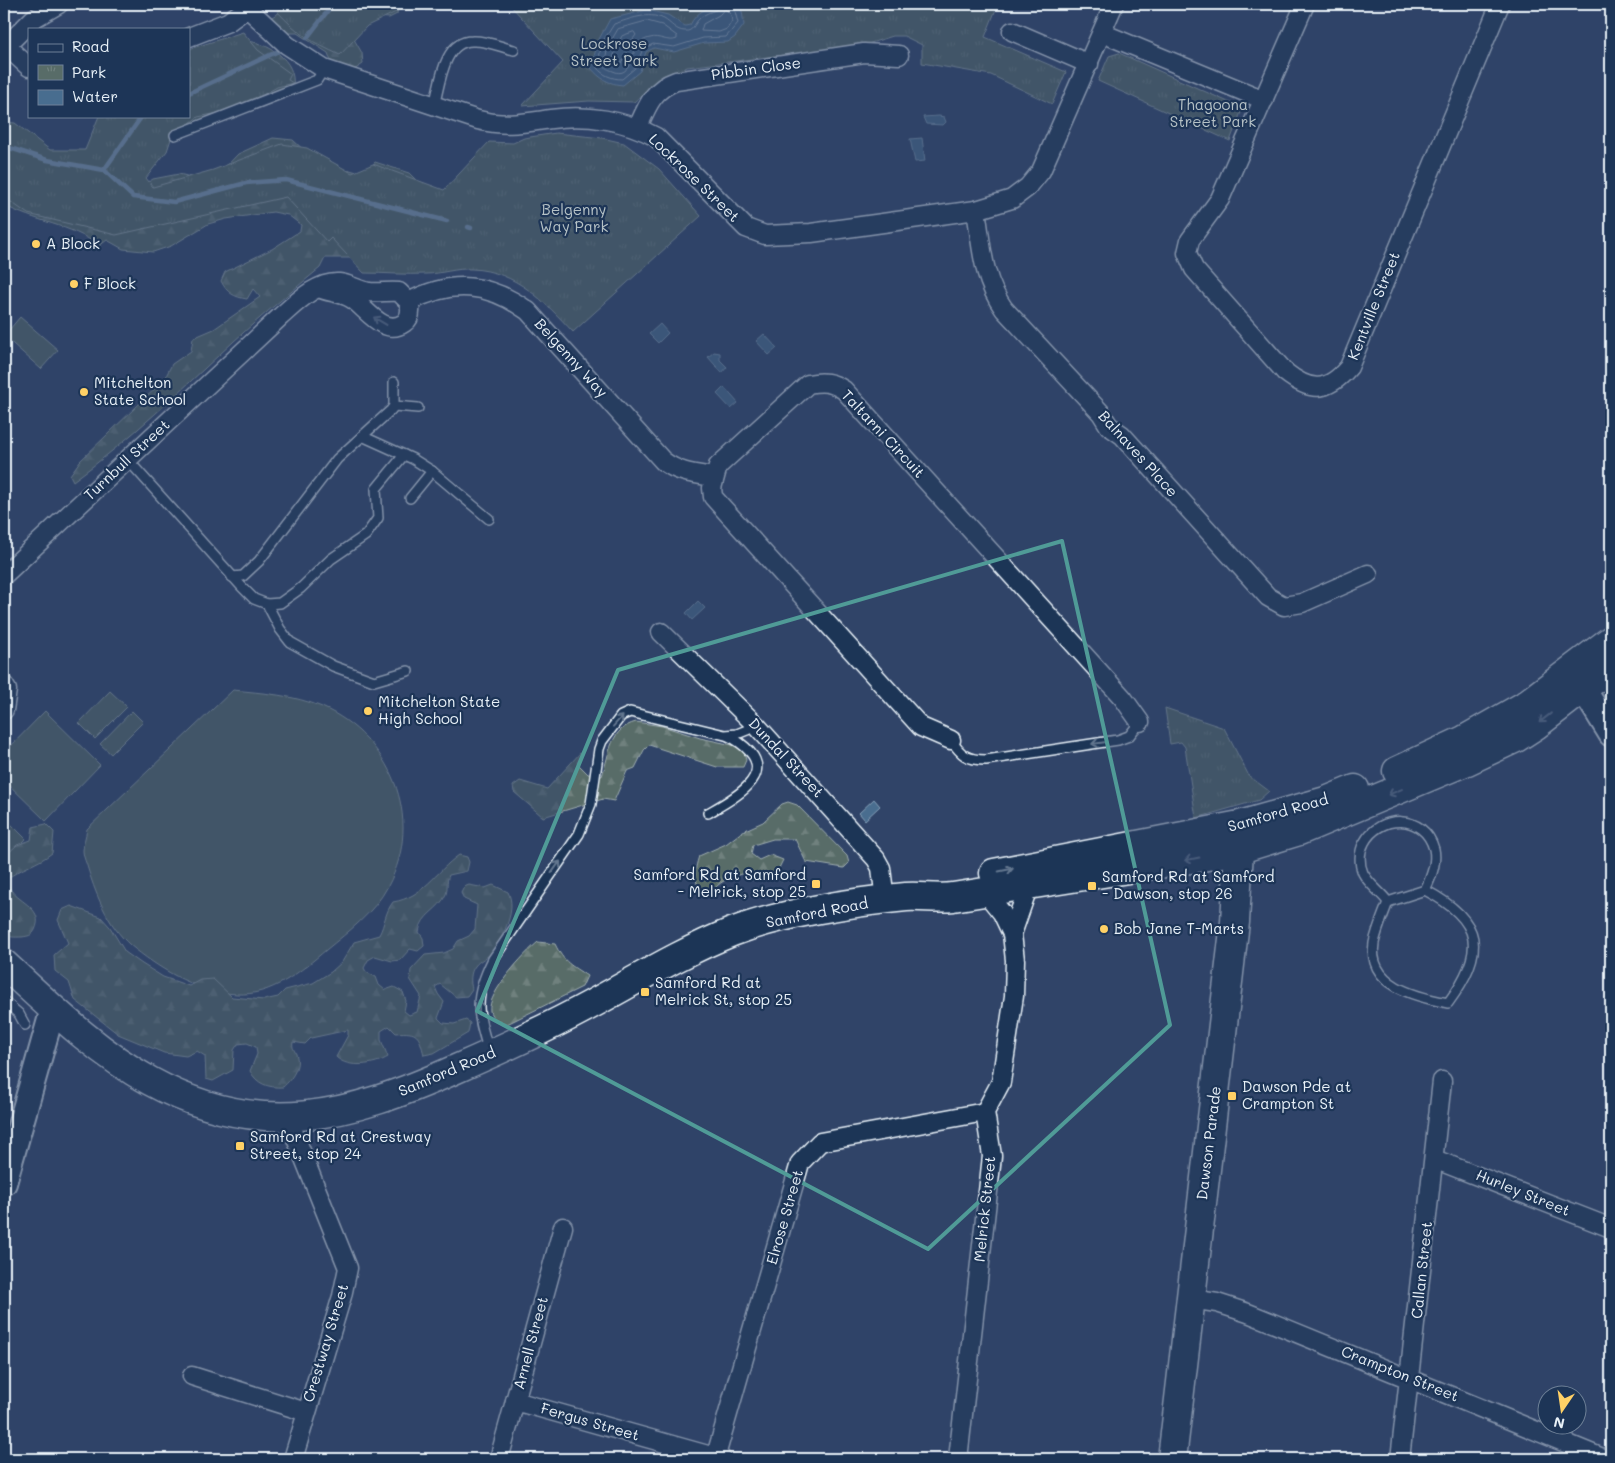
<svg xmlns="http://www.w3.org/2000/svg" width="1615" height="1463" font-family="Mali,sans-serif">
<style>
.green{fill:#586c68;stroke:#a0aeb0}
.forest{fill:url(#forest-firs);stroke:#a0aeb0}
.park{fill:url(#park-tufts);stroke:#a0aeb0}
.water{fill:#486d8f;stroke:#88a2b9}
.lines{fill:none;stroke-linecap:round;stroke-linejoin:round}
.shore{stroke:#a8bcce;stroke-width:1}
.stream{stroke:#88a2b9;stroke-width:4.5}
.lane-casing{stroke:#e8f1f8;stroke-width:12}
.street-casing{stroke:#e8f1f8;stroke-width:21}
.secondary-casing{stroke:#e8f1f8;stroke-width:28}
.primary-casing{stroke:#e8f1f8;stroke-width:31}
.lane{stroke:#1d3557;stroke-width:9}
.street{stroke:#1d3557;stroke-width:18}
.secondary{stroke:#1d3557;stroke-width:24}
.primary{stroke:#1d3557;stroke-width:28}
.oneway{stroke:#64778f}
.marked{fill:none;stroke:#509b97;stroke-width:4;stroke-linejoin:round}
.poi-dot{fill:#ffd166;stroke:#1d3557;stroke-width:2}
.labels{text-anchor:middle;stroke-width:4.5;stroke-linejoin:round;paint-order:stroke}
.park-label{font-size:15px;fill:#b6c2c6;stroke:#1d3557}
.street-label{font-size:15px;fill:#e8f1f8;stroke:#1d3557}
.poi-label{font-size:15px;fill:#e8f1f8;stroke:#1d3557;text-anchor:start}
</style>
<defs>
<pattern id="forest-firs" width="22" height="20" patternUnits="userSpaceOnUse" patternTransform="scale(1.25)"><rect width="22" height="20" fill="#586c68"/><path d="M5 1l3.5 6h-7zM16 11l3.5 6h-7z" fill="#70817e"/></pattern>
<pattern id="park-tufts" width="24" height="20" patternUnits="userSpaceOnUse" patternTransform="scale(1.25)"><rect width="24" height="20" fill="#586c68"/><path d="M3 7l-1-3M5 7V3M7 7l1-3M15 17l-1-3M17 17v-4M19 17l1-3" fill="none" stroke="#70817e"/></pattern>
</defs>
<rect width="100%" height="100%" fill="#304468"/>
<filter id="ink" filterUnits="userSpaceOnUse"><feTurbulence type="fractalNoise" baseFrequency=".02" numOctaves="2"/><feDisplacementMap in="SourceGraphic" scale="10" xChannelSelector="R" yChannelSelector="G"/><feConvolveMatrix kernelMatrix="1 2 1 2 8 2 1 2 1" color-interpolation-filters="sRGB"/></filter>
<g filter="url(#ink)">
<!-- green -->
<g class="green">
<polygon points="20,317 58,350 41,369 4,336"/>
<path d="M233,690c30,3 61,5 89,17 68,30 103,111 66,179 -14,27 -39,45 -62,64 -25,21 -54,46 -89,44 -38,-2 -73,-22 -102,-45 -25,-19 -38,-51 -47,-80 -1,-5 -5,-12 -5,-18 0,-7 3,-15 4,-22z"/>
<polygon points="110,691 127,707 95,739 79,723"/>
<polygon points="45,711 100,765 46,821 4,780 4,753"/>
<polygon points="132,711 143,722 111,754 100,744"/>
<polygon points="4,817 26,839 4,861"/>
</g>
<!-- forest -->
<g class="forest">
<polygon points="286,4 399,4 397,14 389,18 377,17 351,34 362,53 363,64 351,72 332,64 328,53 297,33 278,33 270,18 284,10"/>
<path d="M243,40c25,3 54,19 50,47l-116,45 -14,1 -21,53 11,-7 26,-5 20,5 16,-1 23,-24 35,-16 20,2 13,12 34,23 10,-5 14,4 11,-12 34,11 12,12 -67,73h-29l-5,10c-29,24 -59,48 -87,74 -52,48 -103,98 -160,139l-3,-6 10,-14 84,-81 8,-16 19,-13 2,-13 21,-9 46,-32 -7,-8 -6,10c-13,-2 -20,-6 -26,-18l4,-9 47,-23 28,-18 1,-6 -13,-10 -15,-3 -47,7 -18,5 -37,22 -18,6 -30,-3 -16,-9 -8,6c-28,-22 -65,-24 -95,-41v-70l54,24 131,-43z"/>
<path d="M636,722l26,4 38,12 33,7 11,7 2,8 -3,7h-26l-68,-22 -5,5 -9,18 -8,3 -13,30 -11,-2 -60,18 -29,-25 -1,-6 7,-5 27,8 35,-38 -5,12 11,11 14,2c8,-24 8,-47 34,-54z"/>
<path d="M788,802l9,3 50,51 2,7 -5,5 -38,-6 -11,-23h-22l-20,6 -2,9 8,6 11,-5 13,5 -8,16 -23,4 -8,-7c-15,5 -25,8 -34,21h-7c-10,-14 -9,-22 -4,-38l27,-12 17,-13 20,-9 19,-18z"/>
<path d="M46,824l8,8 -2,21c-14,11 -31,15 -45,26 1,4 1,8 4,11 9,13 34,19 24,40 -3,6 -7,6 -13,7 -8,0 -11,1 -18,-3v-77l13,-12 14,-5 2,-13z"/>
<path d="M459,855l8,2 2,5 -2,9 -18,4c-3,7 -1,13 -3,19 -6,16 -25,20 -27,38l4,6 1,8 -6,5 -8,-2 -10,11 -8,1 -17,-5 -7,4 -4,8 2,4 10,5 3,8 6,5 9,-3 9,5 3,9 -2,10 5,4 8,-3 4,-16 -11,-17 1,-9 14,-15 19,-2 9,-4 5,-8 11,-5 6,-7 2,-24 -13,-6 -3,-6 3,-6 5,-2 16,3 8,-3 15,7c9,17 -4,43 -15,59 -5,7 -14,9 -18,15 -5,6 -5,16 -3,23l-5,7 -11,1 -16,-13 -5,3 3,7 6,8 -6,16 5,5 11,1 12,-4 4,3 -2,10 -34,20 -10,2c-5,-20 -6,-24 -28,-22l-7,-7 -8,5v9l7,17c-13,8 -40,12 -52,0l12,-22v-5l-37,8 -6,6 -12,-2c-1,6 1,7 3,12 5,12 -4,25 -13,33 -15,1 -26,-3 -33,-16l7,-17 -1,-7 -9,-4 -9,1 -4,6 -1,20 -20,11 -7,-2 -1,-23 -8,-5 -11,5 -22,-3 -46,-19 -43,-34 -6,-18 -14,-11 -1,-16 14,-12 -10,-23 4,-10 9,-4 30,11 9,10 15,25 17,12 21,13 26,9 11,-6 13,-1 19,18 32,3 14,-3 7,-7 28,-7 18,-11 11,-10 12,-20 25,-7c6,-11 6,-23 14,-33 31,-5 42,-30 66,-47z"/>
<path d="M538,942l17,2c9,19 16,21 32,32l-5,11 -75,37c-7,-3 -15,-4 -17,-13 -3,-18 35,-58 48,-69z"/>
</g>
<!-- park -->
<g class="park">
<path d="M285,4h115l-2,7 -31,15 -27,29c-27,-12 -43,-22 -63,-44l9,-4z"/>
<polygon points="509,4 998,4 985,37 1066,72 1052,104 991,75 922,63 922,45 904,36 893,36 864,45 687,67 654,84 634,102 589,101 522,106 563,62"/>
<path d="M243,32l15,18 33,24 -3,6 5,3 -16,4 -39,22 -40,8 -16,12 -8,1 -7,21 -21,27 7,9 60,-17 69,-26 25,4 45,25 21,-9 71,26 45,-48 24,1 11,-5 32,-5 46,5 22,5 35,26 42,47 -128,116c-28,-30 -57,-61 -101,-63 -16,-1 -31,5 -46,5 -21,1 -41,-1 -62,-1l-33,-35 -4,4 -41,-45 -170,38 -88,-21 -24,-17v-75l11,1 35,27h35l14,-34h90v-67z"/>
<polygon points="1119,53 1235,105 1241,112 1230,141 1098,81 1109,56"/>
<polygon points="1165,708 1224,728 1249,776 1269,791 1259,800 1196,818 1185,747 1181,742 1170,744"/>
</g>
<!-- water -->
<g class="water">
<path d="M722,4h15l5,7 2,14 -9,12 -7,5 -24,1 -30,9 -20,-4 -8,4 -6,19 -17,14c-14,-1 -23,-6 -32,-17l7,-27 12,-22 37,-9 21,5 17,11 5,-1c7,-14 18,-18 32,-21z"/>
<polygon points="939,116 944,117 946,122 943,125 926,124 923,117"/>
<polygon points="922,138 925,161 915,162 910,139"/>
<polygon points="660,324 668,333 658,343 649,334"/>
<polygon points="764,334 777,348 769,355 756,341"/>
<polygon points="714,352 720,353 720,360 727,367 722,373 708,357"/>
<polygon points="724,387 738,403 731,409 717,394"/>
<polygon points="698,601 705,608 692,620 686,613"/>
<polygon points="874,799 880,806 865,820 859,813"/>
</g>
<g class="lines">
<!-- shore -->
<g class="shore">
<path d="M718,4l-2,6c-6,2 -12,4 -17,9 -5,5 -6,13 -14,12 -9,0 -14,-8 -21,-12 -16,-8 -34,0 -50,5l-12,19 -5,25c6,7 15,11 25,11l13,-11 8,-19 10,-5 21,3 29,-9 23,-1 12,-14 -5,-19"/>
<polygon points="725,9 731,15 732,21 727,29 719,32 701,31 703,24 719,15"/>
<path d="M647,21l15,4 15,11v3c-9,4 -18,-4 -27,-1 -5,1 -11,4 -13,8 -6,10 -7,33 -24,25 -5,-2 -7,-2 -9,-6l4,-19 10,-17z"/>
<path d="M634,32l2,3c-8,9 -8,22 -17,30l-6,-2 2,-14 7,-13z"/>
</g>
<!-- stream -->
<g class="stream">
<polyline points="307,38 333,4"/>
<polyline points="189,93 285,48"/>
<polyline points="4,146 47,160 104,170 142,116"/>
<polyline points="104,170 133,197 174,202 246,183 286,180 447,221"/>
<polyline points="468,227 471,228"/>
</g>
<defs>
<g id="lane">
<path d="M434,106c6,-21 9,-65 38,-65 14,-1 29,6 42,9"/>
<polyline points="175,135 317,80 324,69"/>
<polyline points="394,406 418,408"/>
<polyline points="362,436 413,459 432,471 489,519"/>
<polyline points="128,460 242,587 254,599 267,604 280,603 301,588 331,559 366,535 378,518 376,489 404,455"/>
<polyline points="410,498 432,471"/>
<polyline points="232,577 243,576 259,561 337,459 391,410 394,406 394,382"/>
<polyline points="267,604 280,629 290,642 333,666 374,681 408,671"/>
<path d="M951,740c10,15 16,20 35,20l132,-20 11,-4 11,-14"/>
<path d="M708,813c19,-11 66,-34 42,-61 -7,-8 -13,-12 -22,-16"/>
<path d="M1425,890c59,31 61,61 23,113 -31,-6 -81,-17 -74,-60 3,-14 9,-27 14,-41z"/>
<path d="M1388,902c-7,-10 -19,-17 -25,-29 -4,-9 -4,-21 1,-30 15,-29 60,-30 70,6 3,13 -3,29 -9,41"/>
<polyline points="4,1001 19,1014 25,1025"/>
<path d="M489,1051c-13,-39 -15,-54 4,-92l86,-125 12,-30 8,-55 3,-8 19,-25 9,-4 95,23 12,-1 20,-8"/>
</g>
<g id="street">
<path d="M243,4l44,41 37,24 154,51c28,7 45,3 73,-1 36,-5 74,1 105,18l90,91 19,7 46,-2 165,-23 36,-11 16,-12 13,-16 73,-167"/>
<path d="M1305,4l-85,195 -30,41 -3,13 7,16 91,103c25,20 42,21 64,-5l151,-363"/>
<polyline points="1012,31 1089,64"/>
<polyline points="1102,33 1264,100"/>
<polyline points="189,37 228,22 247,8"/>
<polyline points="6,46 33,19 59,4"/>
<polyline points="4,48 6,46 29,67"/>
<path d="M638,127c9,-21 15,-38 38,-46l188,-28 35,2"/>
<path d="M976,210c6,37 6,68 28,99l97,104 8,13 13,9 146,162 16,9 18,-3 66,-29"/>
<path d="M409,302c43,-23 80,-19 119,9l135,150c16,12 31,13 51,16"/>
<path d="M4,575l276,-258c15,-13 37,-36 59,-34 10,1 19,7 30,9 10,1 20,-1 30,0l10,10c2,8 2,16 -5,21 -20,14 -38,-15 -52,-24 -11,-7 -23,-6 -33,-11"/>
<polyline points="661,632 757,726 876,859 881,868 885,900"/>
<polyline points="4,685 7,690 4,710"/>
<path d="M951,740l-30,-13 -208,-230 -1,-9 6,-22 90,-82c15,-3 24,-2 36,6l279,308 17,24"/>
<polyline points="1012,934 1029,885"/>
<polyline points="287,1116 348,1268 342,1296 293,1459"/>
<polyline points="1434,1159 1611,1228"/>
<polyline points="1191,1299 1217,1303 1248,1313 1605,1459"/>
<polyline points="192,1376 306,1412"/>
<polyline points="515,1401 722,1459"/>
<polyline points="499,1459 563,1227"/>
<polyline points="715,1459 800,1163 820,1142 985,1112"/>
<polyline points="958,1459 992,1156 985,1112 1001,1082 1014,996 1015,960 1012,934 1002,913 985,892"/>
<polyline points="1400,1459 1442,1081"/>
</g>
<g id="secondary">
<polyline points="1574,674 1611,734"/>
<polyline points="4,1183 53,1009"/>
</g>
<g id="primary">
<polyline points="1397,771 1464,740 1524,706 1611,640"/>
<polyline points="994,873 1240,825 1326,801 1355,789"/>
<path d="M4,964c46,42 91,87 146,117 109,60 199,36 306,-12 46,-20 92,-41 136,-65 46,-25 92,-53 140,-72 50,-19 121,-30 174,-35 16,-1 31,2 47,0l244,-39 43,-9 59,-18 168,-70 49,-23 20,-13 75,-58"/>
<polyline points="1172,1459 1235,922 1240,832"/>
</g>
</defs>
<!-- lane casing -->
<use href="#lane" class="lane-casing"/>
<!-- street casing -->
<use href="#street" class="street-casing"/>
<!-- secondary casing -->
<use href="#secondary" class="secondary-casing"/>
<!-- primary casing -->
<use href="#primary" class="primary-casing"/>
<!-- lane -->
<use href="#lane" class="lane"/>
<!-- street -->
<use href="#street" class="street"/>
<!-- secondary -->
<use href="#secondary" class="secondary"/>
<!-- primary -->
<use href="#primary" class="primary"/>
</g>
<!-- one-way arrows -->
<defs><path id="oneway-shaft" d="M-6 0H5M1.5-3L5.5 0L1.5 3" fill="none" stroke-width="1.6" stroke-linecap="round" stroke-linejoin="round" transform="scale(1.25)"/></defs>
<g class="oneway">
<use href="#oneway-shaft" transform="translate(380 321) rotate(-149)"/>
<use href="#oneway-shaft" transform="translate(1545 718) rotate(142)"/>
<use href="#oneway-shaft" transform="translate(618 721) rotate(-48)"/>
<use href="#oneway-shaft" transform="translate(1099 743) rotate(172)"/>
<use href="#oneway-shaft" transform="translate(1395 792) rotate(157)"/>
<use href="#oneway-shaft" transform="translate(1192 859) rotate(169)"/>
<use href="#oneway-shaft" transform="translate(556 867) rotate(-54)"/>
<use href="#oneway-shaft" transform="translate(1006 870) rotate(-11)"/>
<use href="#oneway-shaft" transform="translate(479 1007) rotate(-89)"/>
</g>
</g>
<!-- marked area -->
<path d="M0 0H1615V1463H0ZM1062,541l108,484 -242,224 -451,-238 141,-341z" fill="#304468" fill-opacity=".55" fill-rule="evenodd"/>
<path class="marked" d="M1062,541l108,484 -242,224 -451,-238 141,-341z"/>
<!-- markers -->
<g class="poi-dot">
<circle cx="36" cy="244" r="5"/>
<circle cx="74" cy="284" r="5"/>
<circle cx="84" cy="392" r="5"/>
<circle cx="368" cy="711" r="5"/>
<rect x="811" y="879" width="10" height="10" rx="2.5"/>
<rect x="1087" y="881" width="10" height="10" rx="2.5"/>
<circle cx="1104" cy="929" r="5"/>
<rect x="640" y="987" width="10" height="10" rx="2.5"/>
<rect x="1227" y="1091" width="10" height="10" rx="2.5"/>
<rect x="235" y="1141" width="10" height="10" rx="2.5"/>
</g>
<g class="labels">
<!-- park labels -->
<g class="park-label">
<text x="614" y="49">Lockrose<tspan x="614" dy="17">Street Park</tspan></text>
<text x="1213" y="110">Thagoona<tspan x="1213" dy="17">Street Park</tspan></text>
<text x="574" y="215">Belgenny<tspan x="574" dy="17">Way Park</tspan></text>
</g>
<!-- street labels -->
<g class="street-label">
<text transform="translate(756 69) rotate(-8)" y="5">Pibbin Close</text>
<text transform="translate(694 178) rotate(44)" y="5">Lockrose Street</text>
<text transform="translate(1374 306) rotate(-68)" y="5">Kentville Street</text>
<text transform="translate(571 358) rotate(48)" y="5">Belgenny Way</text>
<text transform="translate(883 434) rotate(47)" y="5">Taltarni Circuit</text>
<text transform="translate(1138 454) rotate(48)" y="5">Balnaves Place</text>
<text transform="translate(127 460) rotate(-43)" y="5">Turnbull Street</text>
<text transform="translate(786 758) rotate(47)" y="5">Dundal Street</text>
<text transform="translate(1278 813) rotate(-16)" y="5">Samford Road</text>
<text transform="translate(817 913) rotate(-11)" y="5">Samford Road</text>
<text transform="translate(447 1072) rotate(-23)" y="5">Samford Road</text>
<text transform="translate(1209 1143) rotate(-83)" y="5">Dawson Parade</text>
<text transform="translate(1523 1193) rotate(22)" y="5">Hurley Street</text>
<text transform="translate(985 1209) rotate(-84)" y="5">Melrick Street</text>
<text transform="translate(785 1217) rotate(-74)" y="5">Elrose Street</text>
<text transform="translate(1422 1270) rotate(-84)" y="5">Callan Street</text>
<text transform="translate(326 1343) rotate(-73)" y="5">Crestway Street</text>
<text transform="translate(531 1343) rotate(-75)" y="5">Arnell Street</text>
<text transform="translate(1400 1374) rotate(22)" y="5">Crampton Street</text>
<text transform="translate(590 1422) rotate(16)" y="5">Fergus Street</text>
</g>
<!-- poi labels -->
<g class="poi-label">
<text x="46" y="249">A Block</text>
<text x="84" y="289">F Block</text>
<text x="94" y="388">Mitchelton<tspan x="94" dy="17">State School</tspan></text>
<text x="378" y="707">Mitchelton State<tspan x="378" dy="17">High School</tspan></text>
<text x="806" y="880" text-anchor="end">Samford Rd at Samford<tspan x="806" dy="17">- Melrick, stop 25</tspan></text>
<text x="1102" y="882">Samford Rd at Samford<tspan x="1102" dy="17">- Dawson, stop 26</tspan></text>
<text x="1114" y="934">Bob Jane T-Marts</text>
<text x="655" y="988">Samford Rd at<tspan x="655" dy="17">Melrick St, stop 25</tspan></text>
<text x="1242" y="1092">Dawson Pde at<tspan x="1242" dy="17">Crampton St</tspan></text>
<text x="250" y="1142">Samford Rd at Crestway<tspan x="250" dy="17">Street, stop 24</tspan></text>
</g>
</g>
<!-- margin -->
<rect width="1615" height="1463" fill="none" stroke="#1d3557" stroke-width="20"/>
<rect x="10" y="10" width="1595" height="1443" fill="none" stroke="#e8f1f8" stroke-width="2" filter="url(#ink)"/>
<!-- legend -->
<rect x="28" y="28" width="162" height="90" fill="#1d3557" stroke="#6e8097"/>
<rect x="38" y="44" width="25" height="8" fill="#1d3557" stroke="#6e8097"/>
<text x="72" y="52" font-size="15" fill="#e8f1f8">Road</text>
<rect x="38" y="65" width="25" height="15" fill="url(#park-tufts)" stroke="#6e8097"/>
<text x="72" y="78" font-size="15" fill="#e8f1f8">Park</text>
<rect x="38" y="90" width="25" height="15" fill="#486d8f" stroke="#6e8097"/>
<text x="72" y="102" font-size="15" fill="#e8f1f8">Water</text>
<!-- north arrow -->
<g transform="translate(1562 1410) rotate(193)"><circle r="24" fill="#1d3557" stroke="#6e8097"/>
<path d="M0-4L9 19L0 12L-9 19Z" fill="#ffd166"/>
<text y="-8" font-size="14" font-weight="bold" text-anchor="middle" fill="#e8f1f8">N</text>
</g>
</svg>
